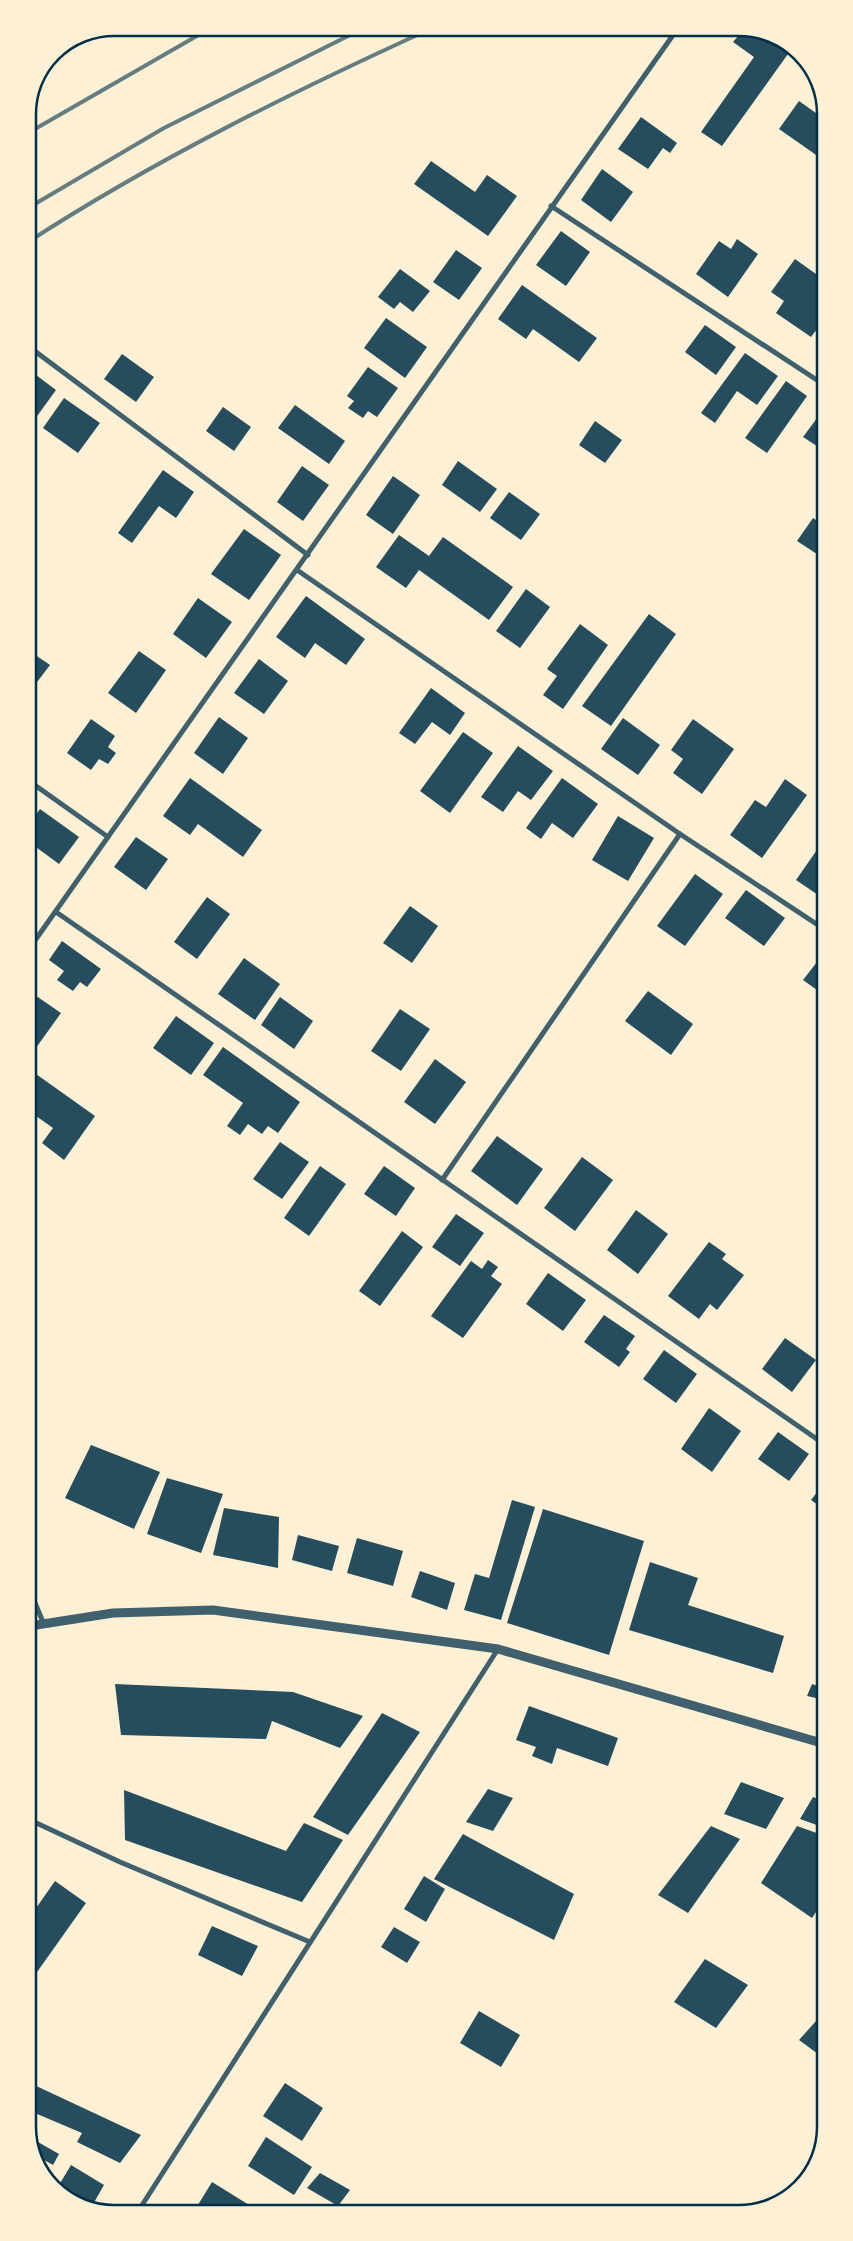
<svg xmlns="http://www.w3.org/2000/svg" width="853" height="2241" font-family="'Sofia Sans Condensed',sans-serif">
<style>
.building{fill:#264d5e}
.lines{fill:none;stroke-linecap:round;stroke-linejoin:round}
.minor{stroke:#3f606c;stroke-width:5}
.tertiary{stroke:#3f606c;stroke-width:9}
.rail{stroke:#657d81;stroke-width:4}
.rim{fill:none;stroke:#003049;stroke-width:2.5}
</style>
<rect width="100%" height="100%" fill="#fdf0d5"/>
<!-- building -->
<g class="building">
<polygon points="745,28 793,47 722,146 701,132 754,57 733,42"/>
<polygon points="799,101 823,118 823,153 819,157 779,129"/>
<polygon points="641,117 677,143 670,153 663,148 648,169 618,149"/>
<polygon points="431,161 475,192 487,175 517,196 488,236 414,184"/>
<polygon points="602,169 633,192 611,222 581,200"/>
<polygon points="561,231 590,252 566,286 536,265"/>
<polygon points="737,239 758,254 728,297 696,274 719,241 731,249"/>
<polygon points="456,250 482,268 459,300 433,282"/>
<polygon points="795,259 823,279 823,321 811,337 776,313 784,301 771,292"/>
<polygon points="400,269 430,291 413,312 400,302 394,309 378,297"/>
<polygon points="522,285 597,338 579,362 533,329 526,339 498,319"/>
<polygon points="386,318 427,347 405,378 364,348"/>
<polygon points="705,325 736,347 716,375 685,352"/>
<polygon points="745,353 778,376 757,405 737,391 715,423 701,413"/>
<polygon points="122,354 154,377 136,402 104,379"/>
<polygon points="368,367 398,388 377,417 368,411 363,418 348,408 354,401 347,396"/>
<polygon points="28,369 56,390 35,419 28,414"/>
<polygon points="786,381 807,396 767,453 745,438"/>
<polygon points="64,398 100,423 78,453 43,428"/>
<polygon points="295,405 345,441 329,464 278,428"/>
<polygon points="223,407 251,427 234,451 206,431"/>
<polygon points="823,410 823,450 803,437"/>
<polygon points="595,421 622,440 605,463 579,445"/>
<polygon points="458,461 497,489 480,512 442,485"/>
<polygon points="302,466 329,485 303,521 277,502"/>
<polygon points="163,470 194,492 176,518 159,506 132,543 118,533"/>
<polygon points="393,476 420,495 393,534 366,515"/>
<polygon points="509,492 540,514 521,540 490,518"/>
<polygon points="813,518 823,525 823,558 797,541"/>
<polygon points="244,529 281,555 249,600 211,574"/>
<polygon points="399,535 429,556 443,537 513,587 489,620 419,570 406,588 376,567"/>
<polygon points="526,589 550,607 520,648 496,631"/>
<polygon points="306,596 365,639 346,665 315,643 305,658 276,637"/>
<polygon points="198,598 232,622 206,658 173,634"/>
<polygon points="649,614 676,634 611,726 582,706"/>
<polygon points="580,624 608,645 563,709 543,695 557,676 547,669"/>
<polygon points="28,650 50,665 28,694"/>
<polygon points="139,651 166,670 136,713 108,693"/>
<polygon points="259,659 288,681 264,714 234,693"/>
<polygon points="431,688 465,713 450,735 432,722 415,744 399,733"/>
<polygon points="219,717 248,738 223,774 194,753"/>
<polygon points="623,718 660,745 638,775 601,749"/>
<polygon points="91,719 115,736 108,747 116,753 108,764 99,759 91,770 67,753"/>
<polygon points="693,719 734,749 702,794 673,773 683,759 671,750"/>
<polygon points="463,732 493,753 450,813 420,791"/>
<polygon points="518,746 553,771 531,800 518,791 503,812 481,797"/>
<polygon points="190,778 262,830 243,857 198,824 190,835 163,816"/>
<polygon points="562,778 598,804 573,838 552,823 541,839 526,828"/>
<polygon points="785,779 807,795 762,858 730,835 755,800 766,807"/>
<polygon points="40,809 79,837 59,864 29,842 29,824"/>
<polygon points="618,816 654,838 628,881 592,860"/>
<polygon points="136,837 168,859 146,890 114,867"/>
<polygon points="819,847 824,851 824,899 796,880"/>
<polygon points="695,874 723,894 685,946 657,926"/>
<polygon points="746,890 785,918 764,946 725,918"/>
<polygon points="207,897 230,914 197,959 174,942"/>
<polygon points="410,906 438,926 412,963 383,943"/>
<polygon points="62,941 101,969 87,987 80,982 73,991 57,980 64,971 49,960"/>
<polygon points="824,953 824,995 803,980"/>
<polygon points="244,958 280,984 255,1020 218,994"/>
<polygon points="29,991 61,1013 33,1052 29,1049"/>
<polygon points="648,991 693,1024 671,1055 625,1021"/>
<polygon points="280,997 313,1021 294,1049 261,1025"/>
<polygon points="400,1009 430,1029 401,1071 371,1051"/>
<polygon points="176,1016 214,1043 191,1075 153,1048"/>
<polygon points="223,1047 300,1102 278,1133 268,1126 262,1134 248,1124 240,1135 227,1126 243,1103 203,1075"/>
<polygon points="435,1059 466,1082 435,1124 404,1102"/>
<polygon points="29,1069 95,1116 64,1160 42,1143 53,1128 29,1111"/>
<polygon points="497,1136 543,1169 517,1205 471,1171"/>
<polygon points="280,1142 309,1162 282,1199 253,1179"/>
<polygon points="582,1157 613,1180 575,1231 544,1208"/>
<polygon points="320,1166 346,1184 309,1236 284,1218"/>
<polygon points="384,1166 415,1188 396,1216 364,1194"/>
<polygon points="636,1210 668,1234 638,1274 607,1250"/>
<polygon points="456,1214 484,1233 460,1266 432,1247"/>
<polygon points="402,1231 423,1247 380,1306 359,1291"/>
<polygon points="709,1242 726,1254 722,1259 744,1275 717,1310 710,1304 699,1319 668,1296"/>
<polygon points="488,1260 498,1267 491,1276 502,1284 463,1338 431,1316 471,1261 482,1269"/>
<polygon points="548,1273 586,1300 563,1331 526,1304"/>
<polygon points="604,1315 635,1336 626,1349 630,1352 619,1367 584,1342"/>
<polygon points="785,1338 816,1360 792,1392 762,1369"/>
<polygon points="664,1350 697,1374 676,1403 643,1379"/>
<polygon points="709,1408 741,1431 712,1472 681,1449"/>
<polygon points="778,1432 809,1454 789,1481 758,1459"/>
<polygon points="91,1445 160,1472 134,1529 65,1498"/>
<polygon points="167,1478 223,1494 201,1553 147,1534"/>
<polygon points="825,1482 825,1510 811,1500"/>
<polygon points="512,1500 535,1507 501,1620 464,1610 475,1574 489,1578"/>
<polygon points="224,1508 279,1517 278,1568 213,1555"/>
<polygon points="543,1509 644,1541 609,1655 507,1623"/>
<polygon points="298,1535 339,1546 332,1571 292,1560"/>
<polygon points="357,1538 403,1551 393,1586 347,1573"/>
<polygon points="650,1562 698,1578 688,1605 784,1636 773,1673 629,1630"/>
<polygon points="420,1571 455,1583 447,1610 411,1597"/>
<polygon points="825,1674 825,1700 807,1696 812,1684 818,1686"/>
<polygon points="115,1684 293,1692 363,1716 340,1748 272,1721 266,1739 121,1735"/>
<polygon points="529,1706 618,1738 608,1766 557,1748 552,1764 532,1756 536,1747 516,1740"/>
<polygon points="382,1713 420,1732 348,1835 313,1817"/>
<polygon points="741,1782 784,1798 766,1829 724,1814"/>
<polygon points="488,1789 513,1798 493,1831 466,1822"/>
<polygon points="124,1790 286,1851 304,1823 343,1840 302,1902 125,1840"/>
<polygon points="813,1797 825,1802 825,1828 800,1819"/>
<polygon points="711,1826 740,1839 688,1913 658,1895"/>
<polygon points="797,1826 825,1836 825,1898 812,1918 761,1883"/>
<polygon points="463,1834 574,1894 554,1940 434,1879"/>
<polygon points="424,1876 445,1889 426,1922 404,1909"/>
<polygon points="55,1881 86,1903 30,1982 30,1909 34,1911"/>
<polygon points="212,1926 258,1946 242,1976 198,1955"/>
<polygon points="394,1927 420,1942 407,1963 381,1947"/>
<polygon points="705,1959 748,1985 716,2028 674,2002"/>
<polygon points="479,2011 520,2035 501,2067 460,2043"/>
<polygon points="825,2011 825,2045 818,2054 799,2040"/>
<polygon points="285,2083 323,2108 302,2141 263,2116"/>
<polygon points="32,2084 141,2135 120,2163 77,2142 82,2133 30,2111"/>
<polygon points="266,2137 312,2167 294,2195 248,2166"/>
<polygon points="38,2142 59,2154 53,2165 33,2154"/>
<polygon points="71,2165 104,2185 92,2206 56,2190"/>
<polygon points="811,2168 807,2180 791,2191 787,2188"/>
<polygon points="320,2173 350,2190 338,2206 307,2188"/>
<polygon points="212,2182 262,2213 193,2213"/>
</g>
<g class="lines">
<!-- minor -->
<g class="minor">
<polyline points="551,206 823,384"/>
<polyline points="28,346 308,555"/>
<polyline points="297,570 680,834 824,929"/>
<polyline points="29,781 108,837"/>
<polyline points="56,912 824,1444"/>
<polyline points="29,949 678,28"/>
<polyline points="442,1180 680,834"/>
<polyline points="30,1591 43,1622"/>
<polyline points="30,1820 120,1862 310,1942"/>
<polyline points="137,2213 498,1649"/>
</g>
<!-- tertiary -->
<polyline class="tertiary" points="30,1626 113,1613 213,1610 498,1649 825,1744"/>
<!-- rail -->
<g class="rail">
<polyline points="28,133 202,33"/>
<polyline points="28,208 164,128 358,31"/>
<path d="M28,242c125,-81 262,-149 398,-211"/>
</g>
</g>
<!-- crop -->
<path d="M0 0H853V2241H0ZM114 36H739A78 78 0 0 1 817 114V2127A78 78 0 0 1 739 2205H114A78 78 0 0 1 36 2127V114A78 78 0 0 1 114 36Z" fill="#fdf0d5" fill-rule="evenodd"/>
<path class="rim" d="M114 36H739A78 78 0 0 1 817 114V2127A78 78 0 0 1 739 2205H114A78 78 0 0 1 36 2127V114A78 78 0 0 1 114 36Z"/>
</svg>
